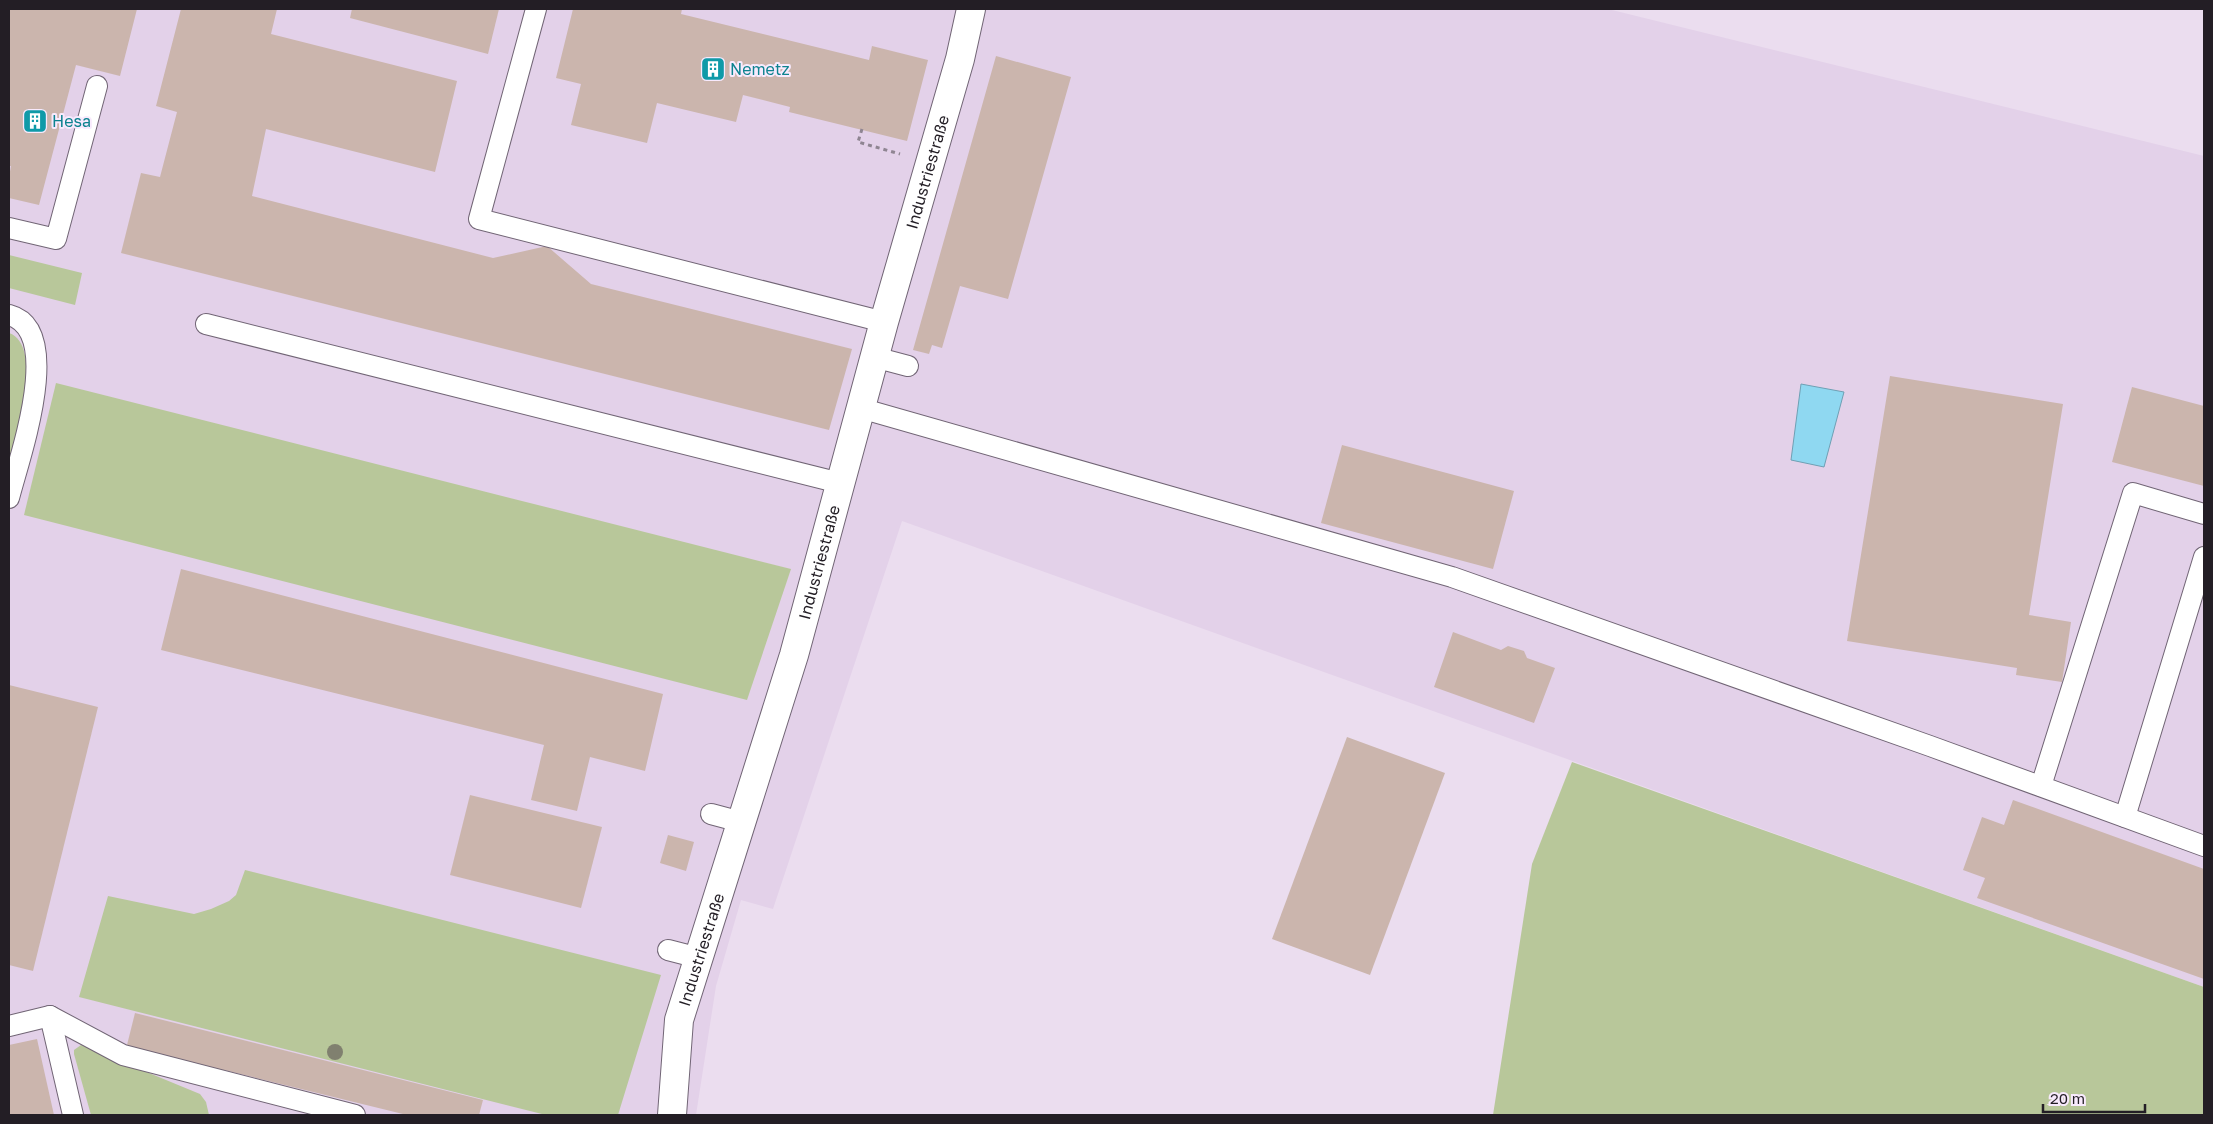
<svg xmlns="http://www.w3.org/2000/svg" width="2213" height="1124" font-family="'Golos Text',sans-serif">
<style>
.built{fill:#e3d1e9}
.green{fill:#b8c79a}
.water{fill:#8fd8f1;stroke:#6fa0b4}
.building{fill:#cbb5ad}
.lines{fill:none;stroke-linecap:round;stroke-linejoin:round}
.service-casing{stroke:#716575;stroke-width:22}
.minor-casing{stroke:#716575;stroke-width:30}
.path{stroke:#8f8592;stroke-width:3;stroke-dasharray:4 4;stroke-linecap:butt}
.service{stroke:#fff;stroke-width:20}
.minor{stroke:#fff;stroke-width:28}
.tree{fill:#80806f}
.labels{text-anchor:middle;stroke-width:4;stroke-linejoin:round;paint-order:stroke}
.culture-label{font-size:16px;fill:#0d838f;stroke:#f8eafd;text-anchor:start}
.street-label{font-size:16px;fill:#231e25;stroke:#f8eafd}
</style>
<rect width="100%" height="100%" fill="#ebddef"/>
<!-- built -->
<polygon class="built" points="9,9 1608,9 2204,156 2204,987 902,521 773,909 741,900 716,986 696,1115 9,1115"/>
<!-- green -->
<g class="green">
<polygon points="9,255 82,273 75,305 9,288"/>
<path d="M9,333c36,12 6,108 0,135z"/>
<polygon points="56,383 791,569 747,700 24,515"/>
<polygon points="1572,762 2204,987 2204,1115 1493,1115 1532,864"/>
<polygon points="245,870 661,975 618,1115 546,1115 79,997 108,896 194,914 211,909 229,901 236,895"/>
<polygon points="81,1045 200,1094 206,1102 209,1115 91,1115 74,1054 74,1050"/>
</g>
<!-- water -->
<polygon class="water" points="1801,384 1844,392 1824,467 1791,460"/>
<!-- building -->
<g class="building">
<polygon points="9,9 137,9 120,76 76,65 39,205 9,198 9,177 11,166 9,166"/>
<polygon points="181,9 277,9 271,34 457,81 435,172 266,129 252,196 493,258 547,246 591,284 852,349 829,430 121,253 141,173 160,177 177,112 156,106"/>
<polygon points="352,9 499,9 488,54 350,18"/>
<polygon points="573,9 682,9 681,14 869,60 872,46 928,60 907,141 789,112 790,107 743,95 736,122 657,103 647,143 571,125 581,84 556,78"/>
<polygon points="996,56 1071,77 1008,299 960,286 942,348 932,345 929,354 913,350"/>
<polygon points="1890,376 2063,404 2029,615 2071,622 2062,682 2016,675 2017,668 1847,641"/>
<polygon points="2132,387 2204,406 2204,486 2112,462"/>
<polygon points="1342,445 1514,491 1493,569 1321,523"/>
<polygon points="181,569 663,694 645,771 590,757 577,811 531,800 544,745 161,650"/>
<polygon points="1453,632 1501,650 1508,646 1524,651 1527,658 1555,668 1534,723 1434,687"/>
<polygon points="9,685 98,707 33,971 9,965"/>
<polygon points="1347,737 1445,773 1370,975 1272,939"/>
<polygon points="470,795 602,827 581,908 450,875"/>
<polygon points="2013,800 2204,869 2204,979 1977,898 1985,878 1963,870 1982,817 2004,825"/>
<polygon points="668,835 694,842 686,871 660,863"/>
<polygon points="135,1013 483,1100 479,1115 407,1115 224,1070 223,1074 126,1049"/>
<polygon points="37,1039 54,1115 9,1115 9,1045"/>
</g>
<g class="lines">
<defs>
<g id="service">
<polyline points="536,9 479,219 884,322"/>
<polyline points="9,228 56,239 97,86"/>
<path d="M9,315c57,15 9,146 0,183"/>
<polyline points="206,324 840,483"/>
<polyline points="874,357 908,366"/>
<polyline points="860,408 1452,577 1930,746 2204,846"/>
<polyline points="2041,786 2133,493 2204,514"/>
<polyline points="711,814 741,822"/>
<polyline points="2125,817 2204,557"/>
<polyline points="668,950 699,958"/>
<polyline points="50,1016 123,1055 355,1115"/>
<polyline points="9,1026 50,1016 73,1115"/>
</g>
<g id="minor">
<path id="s1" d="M672,1115l7,-95 115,-365 90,-333 76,-263 11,-50"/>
</g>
</defs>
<!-- service casing -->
<use href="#service" class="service-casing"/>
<!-- minor casing -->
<use href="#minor" class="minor-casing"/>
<!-- path -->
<polyline class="path" points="862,129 858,142 900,154"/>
<!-- service -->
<use href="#service" class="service"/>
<!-- minor -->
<use href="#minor" class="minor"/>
</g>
<!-- trees -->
<circle class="tree" cx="335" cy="1052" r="8"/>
<!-- icons -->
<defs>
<symbol id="building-square" viewBox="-11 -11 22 22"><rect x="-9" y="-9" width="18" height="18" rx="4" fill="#0f9aa8" stroke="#f8eafd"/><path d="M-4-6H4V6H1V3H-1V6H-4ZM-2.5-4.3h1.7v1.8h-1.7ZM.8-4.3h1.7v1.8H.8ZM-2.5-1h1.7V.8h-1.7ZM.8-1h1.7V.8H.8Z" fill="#fff"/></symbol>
</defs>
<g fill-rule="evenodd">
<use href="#building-square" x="699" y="55" width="28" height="28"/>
<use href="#building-square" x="21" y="107" width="28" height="28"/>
</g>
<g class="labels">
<!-- culture labels -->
<g class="culture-label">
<text x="730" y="75">Nemetz</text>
<text x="52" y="127">Hesa</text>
</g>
<!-- street labels -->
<g class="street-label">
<text dy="6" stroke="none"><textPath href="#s1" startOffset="979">Industriestraße</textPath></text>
<text dy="6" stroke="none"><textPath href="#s1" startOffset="574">Industriestraße</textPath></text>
<text dy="6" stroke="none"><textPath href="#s1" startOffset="169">Industriestraße</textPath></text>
</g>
</g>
<!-- border -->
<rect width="2213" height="1124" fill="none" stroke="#231e25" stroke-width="20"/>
<!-- scale -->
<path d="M2043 1104v8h102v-8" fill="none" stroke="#231e25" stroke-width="2.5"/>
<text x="2050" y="1104" font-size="15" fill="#231e25" stroke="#f8eafd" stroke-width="4" paint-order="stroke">20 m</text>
</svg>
